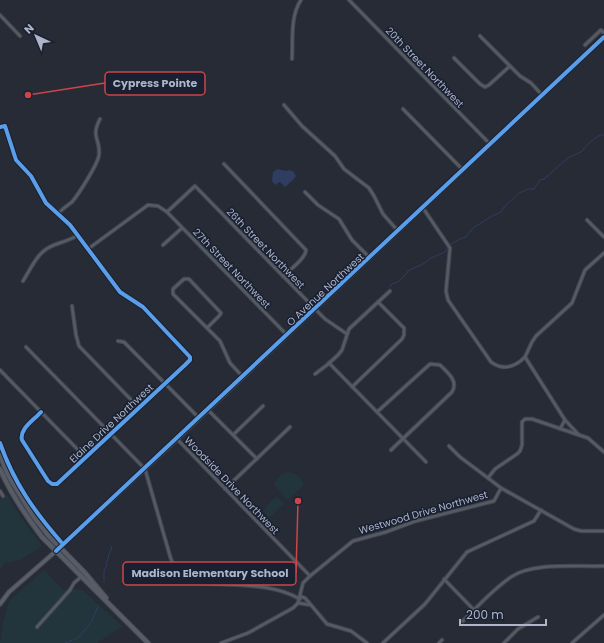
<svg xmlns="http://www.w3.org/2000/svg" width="604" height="643" font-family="Poppins,sans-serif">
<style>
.green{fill:#22353d}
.water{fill:#2e3d60}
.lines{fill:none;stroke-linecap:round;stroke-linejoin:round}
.stream{stroke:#2e3d60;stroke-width:1}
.street-casing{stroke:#42464f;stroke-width:4.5}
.secondary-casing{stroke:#42464f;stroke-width:5.5}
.primary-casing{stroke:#434852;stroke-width:6}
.street{stroke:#565a64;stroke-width:2.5}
.secondary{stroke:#5a5e69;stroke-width:3.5}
.primary{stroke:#585c66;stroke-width:4}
.cycleway-casing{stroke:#192031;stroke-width:6}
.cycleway{stroke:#5a9eea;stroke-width:4}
.labels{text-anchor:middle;stroke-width:3;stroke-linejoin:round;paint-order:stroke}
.street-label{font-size:10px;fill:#aeb5c9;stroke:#192031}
.leader{fill:none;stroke:#ce4448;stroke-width:1.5}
.callout-dot{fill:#ce4448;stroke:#192031;stroke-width:1.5}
.callout{fill:#192031;stroke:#ce4448;stroke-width:1.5}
.callout-label{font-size:11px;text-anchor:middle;font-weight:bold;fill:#aeb5c9}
</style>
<rect width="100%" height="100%" fill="#262b36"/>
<!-- green -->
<g class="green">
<path d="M289,472c8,2 11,5 15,13l-15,14h-3l-12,-15c3,-7 7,-10 15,-12z"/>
<polygon points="7,495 20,516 42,546 20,560 4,563 0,570 0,499"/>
<polygon points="277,496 284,504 269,518 263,511 267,507 266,506"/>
<polygon points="44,570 63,590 81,589 122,626 97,643 0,643 3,623 9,601"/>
</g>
<!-- water -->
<polygon class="water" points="277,169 286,171 289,170 293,171 296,176 294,179 285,187 280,182 275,185 272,181 273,172"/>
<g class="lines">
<!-- stream -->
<g class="stream">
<polyline points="451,244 462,238 465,238 473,228 492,216 501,212 504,207 519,193 528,189 534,189 540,180 544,179 569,157 581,152 590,142 600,135 604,135"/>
<polyline points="390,287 392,284 398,282 405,275 408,271 423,264 431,258 445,252 448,246"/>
<path d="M104,582v-12l3,-4 -1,-3c3,-4 2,-10 6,-14l-1,-3"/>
<polyline points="65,643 78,638 92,621 98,606"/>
</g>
<defs>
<g id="street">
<polyline points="349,0 490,144"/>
<polyline points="0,15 20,36"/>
<polyline points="480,36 520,76 531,83 543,96"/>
<polyline points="585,45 601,30 604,33"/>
<polyline points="454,58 480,84 485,87 489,85 510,66"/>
<path d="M292,59c1,-19 -2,-43 9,-59"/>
<polyline points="284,105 302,126 335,156 344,169 369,188 374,196 383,214 398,231"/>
<polyline points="403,109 463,170"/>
<path d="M0,127l5,-1 11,34 15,16 15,27 24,22 50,67 23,15 47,50v3l-5,5 -128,119h-5l-4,-3 -26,-41c-3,-11 12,-20 19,-28"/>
<path d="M224,164l82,86c0,8 -16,20 -23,26"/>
<polyline points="305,192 318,205 339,219 352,240 370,258"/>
<path d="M423,208l27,40 -4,43 2,9 43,62c12,9 24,5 34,-5"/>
<polyline points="167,212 287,335"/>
<path d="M58,214c4,-5 9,-8 14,-12 6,-7 26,-38 27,-47 2,-16 -9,-17 1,-36"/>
<polyline points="587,220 604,237"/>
<polyline points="163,245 182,228"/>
<polyline points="88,249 148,205 158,206 167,212 195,186 325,319 347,334"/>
<polyline points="604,253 585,270 572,303 536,336 532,342 525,357 565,420 579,435 588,438 604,452"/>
<path d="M23,281c7,-11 14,-27 25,-33 10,-6 20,-6 30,-13"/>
<polyline points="72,306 76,335 79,346 139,408"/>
<polyline points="207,328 219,316 221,313 189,279 184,279 173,289 173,294 220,341 230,363 243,377"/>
<polyline points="118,341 124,342 199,418"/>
<path d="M26,347l119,122 25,87c3,9 6,17 15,22 11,6 25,6 36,6 27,2 54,1 79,15"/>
<polyline points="329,363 426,462"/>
<polyline points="0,370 86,458"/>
<polyline points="315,374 327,365 338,355 342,350 349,329 390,291"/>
<polyline points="352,387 402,339 404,335 404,328 378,302"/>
<polyline points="208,410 257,459"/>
<path d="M377,412l53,-48 10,1c7,7 19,16 12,27l-61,58"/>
<polyline points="560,429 565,420"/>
<polyline points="233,435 263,406"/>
<polyline points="579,435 532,419 525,419 522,422 522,445 520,451 517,454 495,469 488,478 501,488 574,529 581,531 604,531"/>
<polyline points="177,439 310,576"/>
<polyline points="449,446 460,457 488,478"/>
<polyline points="225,489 290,427"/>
<polyline points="0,491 3,496"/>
<polyline points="444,579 474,610"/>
<polyline points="300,596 305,598 311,605"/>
<polyline points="298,603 311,605 327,624 351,631 367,643"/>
<path d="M463,621c15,-15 30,-32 48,-44 22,-15 66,-10 93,-11"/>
<polyline points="37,627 70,590 74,583 82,576"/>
<polyline points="221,643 248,633 293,608 298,603 303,583 310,576 353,541 386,532 416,521 494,501 501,488"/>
<polyline points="383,643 425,604 467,552 534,521 541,510"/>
<polyline points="439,643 442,640"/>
<polyline points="504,643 518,629 538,617"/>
<polyline points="572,643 604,615"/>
</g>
<polyline id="secondary" points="0,604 9,592 56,551 177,439 604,37"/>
<g id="primary">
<polyline points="0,455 8,475 33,516 48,535 85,573 106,598"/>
<path d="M0,469c11,25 26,47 42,68l106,106"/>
</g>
</defs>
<!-- street casing -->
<use href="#street" class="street-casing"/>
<!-- secondary casing -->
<use href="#secondary" class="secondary-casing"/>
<!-- primary casing -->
<use href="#primary" class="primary-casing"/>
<!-- street -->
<use href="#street" class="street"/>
<!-- secondary -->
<use href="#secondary" class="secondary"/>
<!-- primary -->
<use href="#primary" class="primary"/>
<defs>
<g id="cycleway">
<path d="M0,127l5,-1 11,34 15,16 15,27 24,22 50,67 23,15 47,50v3l-5,5 -128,119h-5l-4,-3 -26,-41c-3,-11 12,-20 19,-28"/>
<path d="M0,443c14,40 34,68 61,99"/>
<polyline points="56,551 604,37"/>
</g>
</defs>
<!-- cycleway casing -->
<use href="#cycleway" class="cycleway-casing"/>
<!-- cycleway -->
<use href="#cycleway" class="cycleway"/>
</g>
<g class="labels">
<!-- street labels -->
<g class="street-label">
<text transform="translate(425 67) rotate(46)" y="4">20th Street Northwest</text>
<text transform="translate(266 248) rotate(46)" y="4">26th Street Northwest</text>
<text transform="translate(232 268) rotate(46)" y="4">27th Street Northwest</text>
<text transform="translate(325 289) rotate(-43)" y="4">O Avenue Northwest</text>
<text transform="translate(111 423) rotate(-43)" y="4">Elaine Drive Northwest</text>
<text transform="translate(232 485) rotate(46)" y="4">Woodside Drive Northwest</text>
<text transform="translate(423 512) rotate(-16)" y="4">Westwood Drive Northwest</text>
</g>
</g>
<!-- callouts -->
<path class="leader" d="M28 95L105 83M298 501L296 573"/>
<g class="callout-dot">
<circle cx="28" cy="95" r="4"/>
<circle cx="298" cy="501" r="4"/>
</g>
<g class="callout">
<rect x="105" y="72" width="100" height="23" rx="4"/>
<rect x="123" y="562" width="173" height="23" rx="4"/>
</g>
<g class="callout-label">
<text x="155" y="87">Cypress Pointe</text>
<text x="210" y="577">Madison Elementary School</text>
</g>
<!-- north arrow -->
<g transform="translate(36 36) rotate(316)" stroke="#192031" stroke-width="3" paint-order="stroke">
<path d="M0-3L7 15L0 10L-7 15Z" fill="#aeb5c9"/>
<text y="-6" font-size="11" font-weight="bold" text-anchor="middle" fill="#aeb5c9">N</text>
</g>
<!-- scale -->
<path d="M460 619v6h86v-6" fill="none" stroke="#aeb5c9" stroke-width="2"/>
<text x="466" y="619" font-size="12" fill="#aeb5c9" stroke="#192031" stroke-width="3" paint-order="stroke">200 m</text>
</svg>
